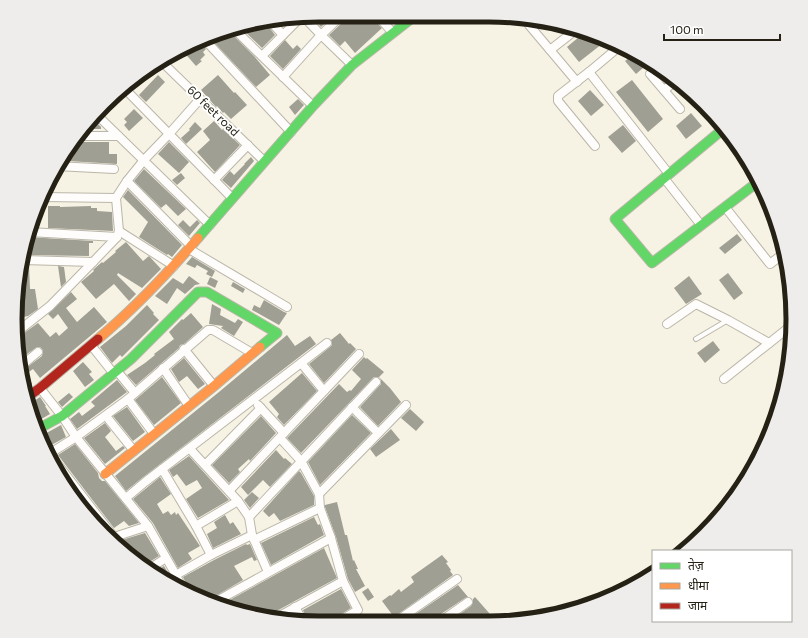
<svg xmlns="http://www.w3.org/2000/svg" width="808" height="638" font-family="Commissioner,'Noto Sans Devanagari',sans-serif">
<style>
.building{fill:#a09f94}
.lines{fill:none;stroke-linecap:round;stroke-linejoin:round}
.lane-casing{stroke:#bab6a9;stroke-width:6}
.street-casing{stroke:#bab6a9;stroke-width:10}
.fast-casing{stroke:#bab6a9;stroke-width:11}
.slow-casing{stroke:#bab6a9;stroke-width:11}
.jam-casing{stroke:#bab6a9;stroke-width:11}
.lane{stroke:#fefdfb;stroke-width:4}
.street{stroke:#fefdfb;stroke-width:8}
.fast{stroke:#63d668;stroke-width:9}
.slow{stroke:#ff974d;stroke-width:9}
.jam{stroke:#b3261e;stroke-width:9}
.labels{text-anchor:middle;stroke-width:4;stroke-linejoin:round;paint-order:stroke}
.street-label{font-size:12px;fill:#252215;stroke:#fff}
.rim{fill:none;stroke:#252215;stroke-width:5}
</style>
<rect width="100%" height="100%" fill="#f7f3e4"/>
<!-- building -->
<g class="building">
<polygon points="319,15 329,15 331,18 321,27 311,16"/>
<polygon points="348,15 372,15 373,19 382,28 355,53 345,41 340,46 329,35 346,19"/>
<polygon points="385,15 401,15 392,23"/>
<polygon points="265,22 275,35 262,48 239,26"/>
<polygon points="228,30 254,56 270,75 256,87 210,38"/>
<polygon points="586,31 607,40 579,62 567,47"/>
<polygon points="285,40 293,49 297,45 301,49 283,69 270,56"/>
<polygon points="200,42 206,49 203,52 205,55 200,60 202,61 196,66 182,50"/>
<polygon points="635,53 641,56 650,62 636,74 625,61"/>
<polygon points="158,75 165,82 146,102 139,95"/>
<polygon points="218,75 234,93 235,92 247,105 231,119 224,112 223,113 217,106 216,107 201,90"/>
<polygon points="632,80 663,119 648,132 616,92"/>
<polygon points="590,90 604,105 591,116 578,101"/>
<polygon points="298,99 304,105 295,115 289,107"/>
<polygon points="134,109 143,118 129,131 124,125 127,122 124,119"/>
<polygon points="691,113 702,126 686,139 676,126"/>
<polygon points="93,121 95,121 101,127 101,129 92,129"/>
<polygon points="214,121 222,130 223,129 240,145 215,172 197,152 210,140 203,131"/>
<polygon points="195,122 202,129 186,144 181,138 190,130 189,129"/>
<polygon points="623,125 636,141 622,153 608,137"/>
<polygon points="76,140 80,142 109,142 109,154 117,154 117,164 68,161 68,151"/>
<polygon points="169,142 189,162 179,173 158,154"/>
<polygon points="251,157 254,161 231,188 222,180 230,171 234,175 245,164 244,164"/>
<polygon points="144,169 186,209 178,216 166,204 161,208 134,181"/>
<polygon points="181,173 185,178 177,185 172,180"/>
<polygon points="128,190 182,245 172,257 168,254 167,255 139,237 148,222 123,197"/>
<polygon points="48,206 60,206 60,207 91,206 91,208 97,208 97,211 112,212 113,231 48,228"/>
<polygon points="183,220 190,227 197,220 200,223 189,236 178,225"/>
<polygon points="737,234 742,240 725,254 719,248"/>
<polygon points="27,237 93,241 93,243 89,243 89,256 24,255 25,240"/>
<polygon points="126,242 143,261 149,256 161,269 142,288 118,273 117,275 136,294 129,301 114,284 96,299 81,282 94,271 93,270 94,269 102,262 103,263 116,252 115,251"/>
<polygon points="192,257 215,271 212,277 206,274 208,271 197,265 195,268 186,264"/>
<polygon points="22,265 29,266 30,289 35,289 38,309 28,316 15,319 18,295 25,294 23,282 22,282"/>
<polygon points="58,266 64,267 66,282 61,287"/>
<polygon points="728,273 743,293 734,300 719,280"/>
<polygon points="189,276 200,284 195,285 193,287 185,294 177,288 167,304 155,296 173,278 183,284"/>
<polygon points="689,276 702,294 686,304 674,288"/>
<polygon points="210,277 218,281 215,288 207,284"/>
<polygon points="233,282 245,289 243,293 231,286"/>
<polygon points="71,292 77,299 66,308 77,322 94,307 107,322 40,378 33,369 26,374 32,384 24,390 22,371 42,356 43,351 42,349 40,347 37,347 20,359 17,337 20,336 38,323 50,337 56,332 59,336 68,328 58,314 53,319 48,314"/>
<polygon points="264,300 284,312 287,313 279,325 252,310 254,305 260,308"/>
<polygon points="212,304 221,309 220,315 235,323 238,319 243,322 234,336 221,328 223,326 209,324"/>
<polygon points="147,305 154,313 153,314 159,320 122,357 120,355 112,363 100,347 126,326"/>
<polygon points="191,313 203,327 184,344 180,345 179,348 136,385 127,375 145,363 155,355 154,354 174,339 169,332 182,319 183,320"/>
<polygon points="340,333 349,344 350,343 356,349 324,383 309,364 330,347 332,345 331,340"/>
<polygon points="287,335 295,346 310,336 316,344 142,478 126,491 115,476 219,392"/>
<polygon points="713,341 720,350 705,363 697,353"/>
<polygon points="364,357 366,359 367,358 384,372 379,377 390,388 401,402 378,426 360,407 381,384 381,381 380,378 377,377 374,377 301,453 287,438 339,384 347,392 350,390 351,391 361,379 352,370"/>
<polygon points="184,358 205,384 198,389 187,376 179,382 171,369"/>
<polygon points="83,362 92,372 89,374 94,380 85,387 73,371"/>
<polygon points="302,373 317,391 284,425 277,417 279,414 269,402"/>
<polygon points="162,377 181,403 154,425 135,400"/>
<polygon points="117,380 127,392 77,429 70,419 79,412 82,416 95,406 91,402"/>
<polygon points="69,393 73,397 62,407 58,402"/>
<polygon points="40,397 46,406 45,406 50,414 38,421 31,411 28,405"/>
<polygon points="127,407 145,432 133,441 113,416"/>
<polygon points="410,409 424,422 416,431 401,418"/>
<polygon points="352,415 371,433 320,485 308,462"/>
<polygon points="261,416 276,433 250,461 249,459 238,469 240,472 229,483 212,465"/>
<polygon points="105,423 111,431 105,437 116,451 123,446 125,448 105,464 84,438"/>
<polygon points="61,425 66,437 46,448 41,436"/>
<polygon points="391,429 400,440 376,457 370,449"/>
<polygon points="75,444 98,473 99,478 102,481 105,481 139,523 129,526 124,521 114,528 58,455"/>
<polygon points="276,450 284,459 285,458 292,464 270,487 263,480 248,495 241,487"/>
<polygon points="189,456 229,500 198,518 186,499 202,488 197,480 186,486 177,474 173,477 169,470"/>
<polygon points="299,471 301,473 314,496 314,505 280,521 274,513 269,517 263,511"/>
<polygon points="160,477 171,494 157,504 163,514 168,511 171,515 175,512 176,515 178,513 200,546 188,553 192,559 178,568 153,523 133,499"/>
<polygon points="66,485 67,485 101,530 90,519"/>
<polygon points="252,492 259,498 250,508 244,500"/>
<polygon points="337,502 345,535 347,535 353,561 354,560 358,569 356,569 365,586 355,592 348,579 336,537 325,507 325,505"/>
<polygon points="225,515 230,524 233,522 241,534 213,548 207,534 217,528 214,522"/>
<polygon points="314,517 318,525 320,524 324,535 271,565 261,543"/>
<polygon points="145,533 159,556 143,566 134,560 115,542"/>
<polygon points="246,544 247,545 250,544 257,560 254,561 252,557 234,566 243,580 207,601 202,600 187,591 187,586 183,577 214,560"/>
<polygon points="324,548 337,578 273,613 271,617 260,617 229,608 226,602"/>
<polygon points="442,555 448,562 446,563 451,570 450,571 453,575 394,617 382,601 390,595 391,596 399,589 401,592 414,582 411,577"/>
<polygon points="164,566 171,578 173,583 162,576 164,574 161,568"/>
<polygon points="458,585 468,597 465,598 438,616 436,621 407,620"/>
<polygon points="368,588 374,597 368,601 362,592"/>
<polygon points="341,589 351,608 340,615 338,619 306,618 303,610"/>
<polygon points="475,597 497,622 450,621 471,606 473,602 473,599"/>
</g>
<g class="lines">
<defs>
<polyline id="lane" points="696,339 728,320"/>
<g id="street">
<polyline points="377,15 393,33"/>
<polyline points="304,17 321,35 352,65"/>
<polyline points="270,21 283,35"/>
<polyline points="534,21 529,25 577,82"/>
<polyline points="233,28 313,106"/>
<polyline points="205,40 291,132"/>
<polyline points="550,50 577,29"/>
<polyline points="262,56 300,18"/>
<polyline points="161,61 264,161"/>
<polyline points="589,72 669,174"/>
<polyline points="650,74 680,109"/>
<polyline points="283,77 321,35 342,15"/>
<polyline points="124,88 232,198"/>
<polyline points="664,90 676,81"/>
<polyline points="96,114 210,225"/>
<polyline points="80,136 118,136"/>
<polyline points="595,146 558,101 558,96 589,72 620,46"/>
<polyline points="56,166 114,169"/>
<polyline points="664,178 701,225"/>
<polyline points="214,180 248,145"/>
<polyline points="127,181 191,246"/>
<polyline points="43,197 116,198"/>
<polyline points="725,207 770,264 784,253"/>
<polyline points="119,231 174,266"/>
<polyline points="29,232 117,237"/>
<polyline points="189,249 287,307"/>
<polyline points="23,260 93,262"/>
<polyline points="667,324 696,304 728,320 769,343"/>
<polyline points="17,332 50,306 93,262 117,237 119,231 116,198 127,181 144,160 169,134 200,99"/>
<polyline points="91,345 114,374"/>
<polyline points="184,349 214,386"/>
<polyline points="301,363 324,391"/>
<polyline points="21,366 38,352"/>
<polyline points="163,368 189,406"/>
<polyline points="117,371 135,393"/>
<polyline points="724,379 792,325"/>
<polyline points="40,388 62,416 76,437 148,526 176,575 182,588"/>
<polyline points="128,399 154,434"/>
<polyline points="258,405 284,433"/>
<polyline points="352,407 378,433"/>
<polyline points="778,409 776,406 781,403"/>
<polyline points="106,416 134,451"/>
<polyline points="280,438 301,461 319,494 320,508 331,538 343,581 358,610 343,619"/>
<polyline points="190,449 238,501 249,517 252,535 268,572"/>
<polyline points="49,453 114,537"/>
<polyline points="49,454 76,437 128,399 208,330 213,330 252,353"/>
<polyline points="205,465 261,408"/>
<polyline points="162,469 196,526 211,555"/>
<polyline points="229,491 359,354"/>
<polyline points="319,494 406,405"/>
<polyline points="126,498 145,482 301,363 327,343"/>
<polyline points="249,517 376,382"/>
<polyline points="196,526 238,501"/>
<polyline points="111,538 148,526"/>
<polyline points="254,540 320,508"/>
<polyline points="149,569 166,558"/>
<polyline points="176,575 211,555 252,535"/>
<polyline points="213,603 331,538"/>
<polyline points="295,607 301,618"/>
<polyline points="276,618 343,581"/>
<polyline points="398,620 457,579"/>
<polyline points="441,621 468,602"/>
</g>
<g id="fast">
<polyline points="722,130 615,219 652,263 759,181"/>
<polyline points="198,238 313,106 352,65 416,15"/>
<polyline points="38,429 62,416 131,359 198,292 207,292 277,333 260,347"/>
</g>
<g id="slow">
<path d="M98,339c37,-31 69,-65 100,-101"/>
<polyline points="105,474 214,386 260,347"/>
</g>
<polyline id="jam" points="26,398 40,388 98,339"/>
</defs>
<!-- lane casing -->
<use href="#lane" class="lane-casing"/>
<!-- street casing -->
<use href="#street" class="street-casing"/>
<!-- fast casing -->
<use href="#fast" class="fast-casing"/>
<!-- slow casing -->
<use href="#slow" class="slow-casing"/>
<!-- jam casing -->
<use href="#jam" class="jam-casing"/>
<!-- lane -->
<use href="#lane" class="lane"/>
<!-- street -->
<use href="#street" class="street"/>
<!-- fast -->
<use href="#fast" class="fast"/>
<!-- slow -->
<use href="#slow" class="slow"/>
<!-- jam -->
<use href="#jam" class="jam"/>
</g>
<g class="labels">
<!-- street labels -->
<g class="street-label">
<text transform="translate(213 111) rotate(44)" y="4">60 feet road</text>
</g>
</g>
<!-- crop -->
<path d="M0 0H808V638H0ZM319 22H489A297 297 0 0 1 786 319V319A297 297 0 0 1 489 616H319A297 297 0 0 1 22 319V319A297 297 0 0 1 319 22Z" fill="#eeedec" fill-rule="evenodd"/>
<path class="rim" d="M319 22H489A297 297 0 0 1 786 319V319A297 297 0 0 1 489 616H319A297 297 0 0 1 22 319V319A297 297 0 0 1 319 22Z"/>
<!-- legend -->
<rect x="652" y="550" width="140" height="72" fill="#ffffff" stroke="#a8a7a1"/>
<rect x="660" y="563" width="20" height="6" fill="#63d668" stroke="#a8a7a1"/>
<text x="688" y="570" font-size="12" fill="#252215">तेज़</text>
<rect x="660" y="583" width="20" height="6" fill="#ff974d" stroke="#a8a7a1"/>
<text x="688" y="590" font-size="12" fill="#252215">धीमा</text>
<rect x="660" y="603" width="20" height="6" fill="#b3261e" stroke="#a8a7a1"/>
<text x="688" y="610" font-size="12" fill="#252215">जाम</text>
<!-- scale -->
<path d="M664 34v6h116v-6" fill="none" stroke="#252215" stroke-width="2"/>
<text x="670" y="34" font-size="12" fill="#252215" stroke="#ffffff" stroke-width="3" paint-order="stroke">100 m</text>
</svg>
